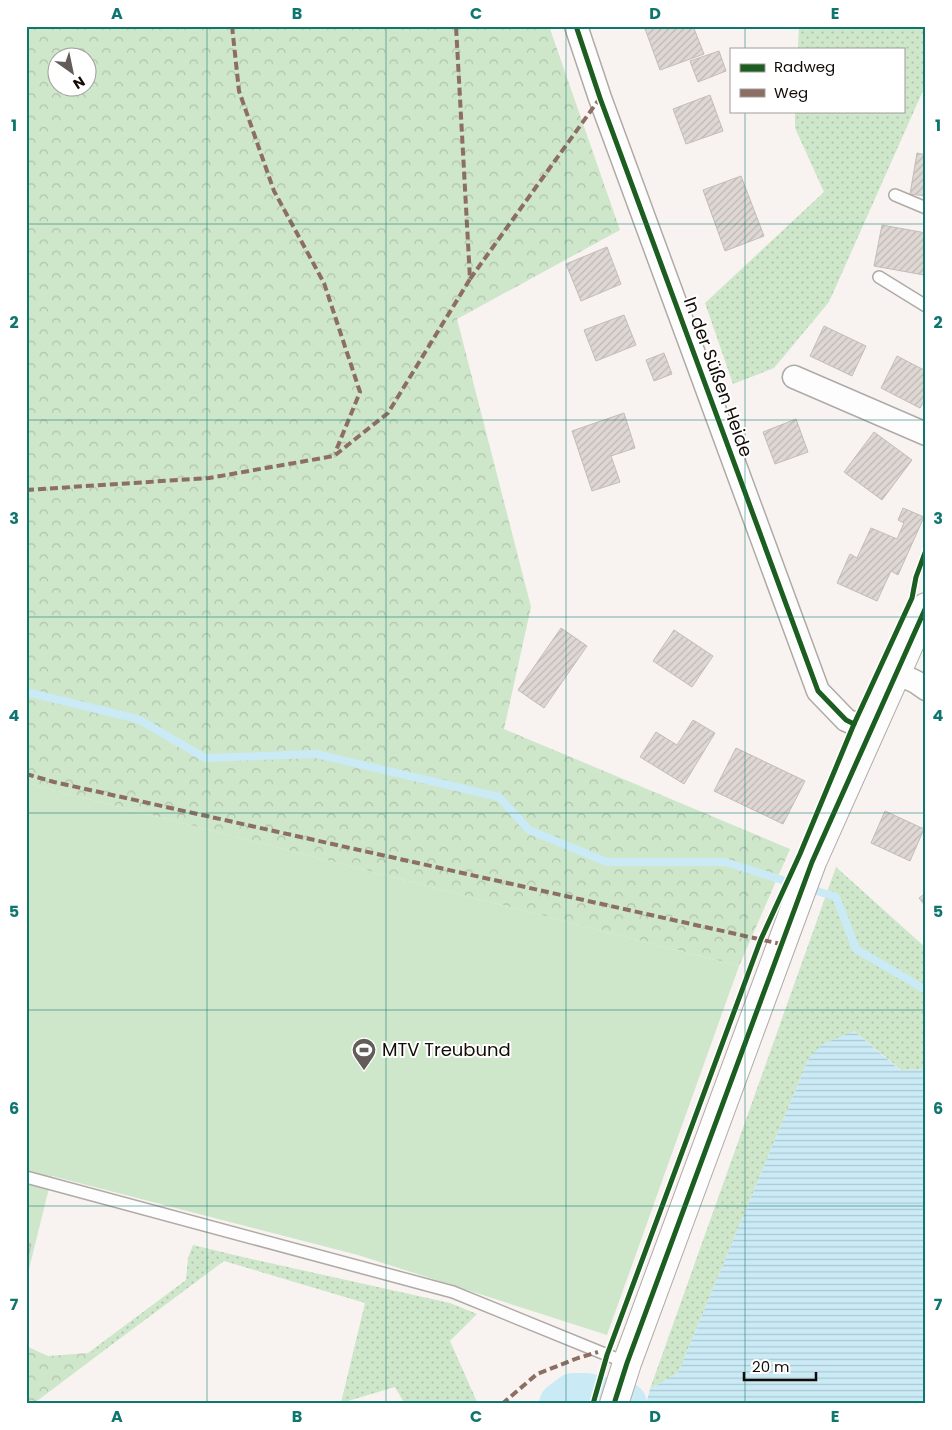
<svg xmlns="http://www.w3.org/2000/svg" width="952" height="1430" font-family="Poppins,sans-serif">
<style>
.grass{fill:url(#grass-dots)}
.forest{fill:url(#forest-crowns);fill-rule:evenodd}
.garden{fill:#cee6ca}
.water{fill:url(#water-rules)}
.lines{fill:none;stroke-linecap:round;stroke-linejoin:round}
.stream{stroke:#caeaf6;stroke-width:8}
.river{stroke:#caeaf6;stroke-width:44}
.building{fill:url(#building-hatch);stroke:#c3bdb8}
.lane-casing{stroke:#b0aaa6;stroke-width:14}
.street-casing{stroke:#b0aaa6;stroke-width:25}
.secondary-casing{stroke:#b0aaa6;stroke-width:30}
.lane{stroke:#fefdfd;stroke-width:11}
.street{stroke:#fefdfd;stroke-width:22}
.secondary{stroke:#fefdfd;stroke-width:28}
.quiet{stroke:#8d6e63;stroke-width:4;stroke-dasharray:8 4;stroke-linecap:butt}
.cycleway-casing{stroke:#fff;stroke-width:8}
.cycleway{stroke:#1b5e20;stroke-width:5}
.grid{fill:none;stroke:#0f766e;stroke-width:1;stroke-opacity:0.55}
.labels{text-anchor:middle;stroke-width:4;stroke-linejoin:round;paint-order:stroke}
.street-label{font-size:18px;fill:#130b06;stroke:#fff}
.poi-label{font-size:18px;fill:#130b06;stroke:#fff;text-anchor:start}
.neatline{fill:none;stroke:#0f766e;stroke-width:2}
.grid-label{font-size:16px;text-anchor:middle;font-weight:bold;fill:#0f766e}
</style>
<defs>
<pattern id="grass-dots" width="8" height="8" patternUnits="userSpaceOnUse" patternTransform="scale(1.25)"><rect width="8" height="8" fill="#cee6ca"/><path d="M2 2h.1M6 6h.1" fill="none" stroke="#b0c4ac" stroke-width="1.8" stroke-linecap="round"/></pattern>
<pattern id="forest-crowns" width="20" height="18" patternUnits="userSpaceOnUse" patternTransform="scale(1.25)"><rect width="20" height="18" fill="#cee6ca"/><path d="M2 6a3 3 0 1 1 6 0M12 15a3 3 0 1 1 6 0" fill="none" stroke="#b0c4ac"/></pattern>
<pattern id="water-rules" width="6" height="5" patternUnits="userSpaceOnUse" patternTransform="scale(1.25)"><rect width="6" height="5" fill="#caeaf6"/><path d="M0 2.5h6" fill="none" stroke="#adc7d1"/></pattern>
<pattern id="building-hatch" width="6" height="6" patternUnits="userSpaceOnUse" patternTransform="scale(1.25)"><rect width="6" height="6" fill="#dfd7d3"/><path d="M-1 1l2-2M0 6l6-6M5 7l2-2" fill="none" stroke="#beb7b4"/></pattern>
</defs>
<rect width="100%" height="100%" fill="#f8f3f0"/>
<!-- grass -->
<g class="grass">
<polygon points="799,26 926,26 926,84 829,302 774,368 733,384 705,303 824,192 795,128 795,111 903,111 903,49 798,49"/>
<polygon points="836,867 926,948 926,1069 901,1070 854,1031 809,1058 678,1373 650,1389"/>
<polygon points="193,1245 247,1258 450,1303 477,1314 450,1341 478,1404 405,1404 395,1387 341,1403 365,1303 224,1261 102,1352 88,1353 186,1280 188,1258"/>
</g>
<!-- forest -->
<g class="forest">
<path d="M26,26h523l71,204 -163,89 74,288 -27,122 286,120 -51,117 -713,-183zM58,58h30v30h-30z"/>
<polygon points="26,1346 48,1356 102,1352 33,1404 26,1404"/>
</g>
<!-- garden -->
<polygon class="garden" points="26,783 739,966 607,1335 358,1255 52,1176 26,1281"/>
<!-- water -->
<polygon class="water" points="854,1031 900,1070 926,1069 926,1404 646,1404 650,1389 678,1373 809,1058 823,1044"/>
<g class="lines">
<!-- stream -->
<polyline class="stream" points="26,692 138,719 205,758 316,754 499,797 529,830 607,862 725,862 836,897 856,949 926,990"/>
<!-- river -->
<polyline class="river" points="561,1404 573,1395 586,1395 625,1404"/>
</g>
<!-- building -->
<g class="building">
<polygon points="644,26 693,26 704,54 660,70"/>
<polygon points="719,51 726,71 698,82 690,61"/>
<polygon points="710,95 723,131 686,144 673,109"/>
<polygon points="917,153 926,155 926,196 910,194"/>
<polygon points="741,176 764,236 725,251 703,190"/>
<polygon points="882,225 926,233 926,268 924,275 874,266"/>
<polygon points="607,247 621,284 581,301 566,264"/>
<polygon points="624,315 636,345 596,361 584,330"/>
<polygon points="824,326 866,346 852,376 810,356"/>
<polygon points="664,353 672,374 654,381 646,360"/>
<polygon points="897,356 926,371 926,398 920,408 881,388"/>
<polygon points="624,413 635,448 611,456 620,482 592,491 572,431"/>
<polygon points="796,419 808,452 775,464 763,432"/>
<polygon points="874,432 912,460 882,500 844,472"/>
<polygon points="903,508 924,517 898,575 891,571 877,601 837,583 850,554 857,558 871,528 897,539 904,523 898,520"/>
<polygon points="561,628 587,646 544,708 518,690"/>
<polygon points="674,630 713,656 692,687 653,661"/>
<polygon points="693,720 715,733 684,784 640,757 656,732 677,745"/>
<polygon points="736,748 805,781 783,824 714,791"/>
<polygon points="885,811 924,829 910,861 871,843"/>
<polygon points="926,893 926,907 919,898"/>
<polygon points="26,1243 31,1244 26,1266"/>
</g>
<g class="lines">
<defs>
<g id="lane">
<polyline points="895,195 926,208"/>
<polyline points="879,277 926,306"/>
<polyline points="26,1177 453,1292 627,1363"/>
</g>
<g id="street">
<polyline points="576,26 600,98 818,691 846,720 871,731"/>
<polyline points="794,377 926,434"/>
<polyline points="897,673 916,682 926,689"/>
</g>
<polyline id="secondary" points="614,1404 627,1363 812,862 926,607"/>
</defs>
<!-- lane casing -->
<use href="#lane" class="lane-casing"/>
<!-- street casing -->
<use href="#street" class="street-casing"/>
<!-- secondary casing -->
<use href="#secondary" class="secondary-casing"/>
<!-- lane -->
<use href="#lane" class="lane"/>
<!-- street -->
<use href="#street" class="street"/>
<!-- secondary -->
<use href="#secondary" class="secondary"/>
<!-- quiet -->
<g class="quiet">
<polyline points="232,26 239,91 274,191 324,283 360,392 335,453"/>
<polyline points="470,279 600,98"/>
<polyline points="26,490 209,478 334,456 388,413 470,279 456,26"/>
<polyline points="26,774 54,782 781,944"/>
<polyline points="502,1404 537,1374 578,1358 598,1352"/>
</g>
<defs>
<g id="cycleway">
<polyline points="576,26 600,98 818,691 846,720 854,724"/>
<polyline points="593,1404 607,1355 761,939 800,854 854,724 912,598 916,577 926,550"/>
<polyline points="614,1404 627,1363 812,862 926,607"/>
</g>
</defs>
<!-- cycleway casing -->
<use href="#cycleway" class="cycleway-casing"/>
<!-- cycleway -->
<use href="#cycleway" class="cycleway"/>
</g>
<!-- grid -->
<path class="grid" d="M207,26v1378M386,26v1378M566,26v1378M745,26v23M745,111v1293M26,224h900M26,420h900M26,617h900M26,813h900M26,1010h900M26,1206h900"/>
<!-- icons -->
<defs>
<symbol id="stadium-pin" viewBox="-11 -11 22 30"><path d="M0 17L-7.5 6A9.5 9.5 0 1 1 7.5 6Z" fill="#635c58" stroke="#fff"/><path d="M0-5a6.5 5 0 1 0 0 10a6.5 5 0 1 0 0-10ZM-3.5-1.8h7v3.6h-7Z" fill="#fff"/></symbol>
</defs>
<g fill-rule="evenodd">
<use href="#stadium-pin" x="350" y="1036" width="28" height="38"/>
</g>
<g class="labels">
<!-- street labels -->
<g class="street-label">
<text transform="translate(718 377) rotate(70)" y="6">In der Süßen Heide</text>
</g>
<!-- poi labels -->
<g class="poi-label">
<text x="382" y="1056">MTV Treubund</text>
</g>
</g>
<!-- border -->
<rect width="952" height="1430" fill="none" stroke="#ffffff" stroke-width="55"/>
<!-- legend -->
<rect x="730" y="48" width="175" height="65" fill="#ffffff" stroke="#a19d9b"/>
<rect x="740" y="64" width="25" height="8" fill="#1b5e20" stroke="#a19d9b"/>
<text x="774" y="72" font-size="15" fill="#130b06">Radweg</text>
<rect x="740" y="89" width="25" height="8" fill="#8d6e63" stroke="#a19d9b"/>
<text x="774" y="98" font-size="15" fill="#130b06">Weg</text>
<!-- north arrow -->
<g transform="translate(72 72) rotate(147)"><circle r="24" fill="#ffffff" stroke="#a19d9b"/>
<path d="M0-4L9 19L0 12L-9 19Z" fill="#635c58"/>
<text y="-8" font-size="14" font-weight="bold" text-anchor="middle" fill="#130b06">N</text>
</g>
<!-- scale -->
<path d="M744 1372v8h72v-8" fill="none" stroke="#130b06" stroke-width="2.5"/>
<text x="752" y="1372" font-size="15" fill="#130b06" stroke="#ffffff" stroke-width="4" paint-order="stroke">20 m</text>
<rect x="28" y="28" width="896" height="1374" class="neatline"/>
<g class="grid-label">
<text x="117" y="19">A</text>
<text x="297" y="19">B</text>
<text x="476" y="19">C</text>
<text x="655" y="19">D</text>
<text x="835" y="19">E</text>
<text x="14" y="131">1</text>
<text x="938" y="131">1</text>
<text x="14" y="328">2</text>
<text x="938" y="328">2</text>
<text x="14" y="524">3</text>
<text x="938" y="524">3</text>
<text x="14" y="721">4</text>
<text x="938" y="721">4</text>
<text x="14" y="917">5</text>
<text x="938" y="917">5</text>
<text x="14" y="1114">6</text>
<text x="938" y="1114">6</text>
<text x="14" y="1310">7</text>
<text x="938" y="1310">7</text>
<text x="117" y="1422">A</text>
<text x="297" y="1422">B</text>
<text x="476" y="1422">C</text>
<text x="655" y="1422">D</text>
<text x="835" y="1422">E</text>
</g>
</svg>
